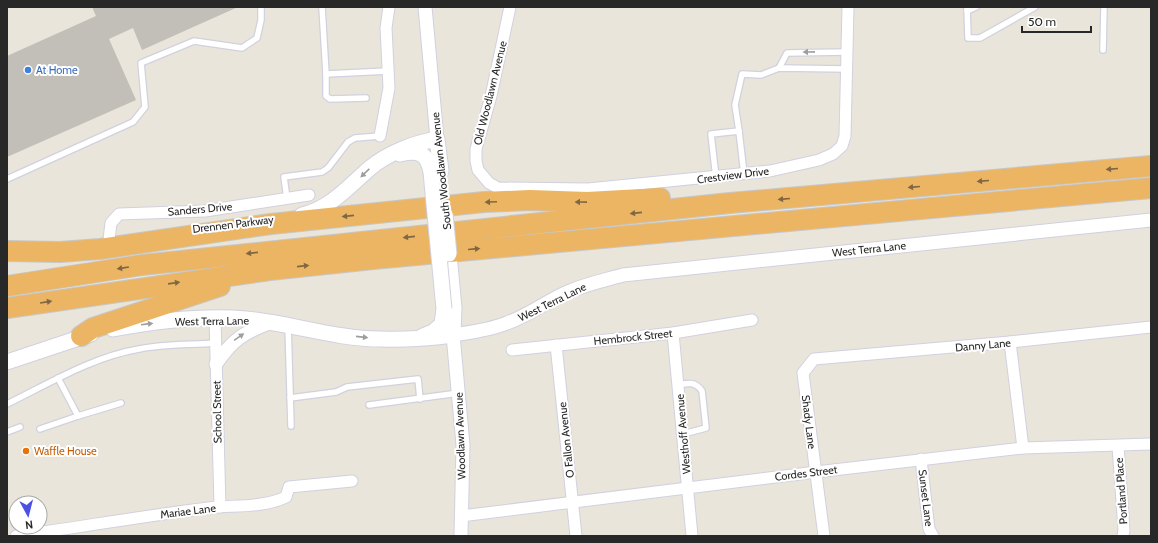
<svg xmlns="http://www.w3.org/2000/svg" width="1158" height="543" font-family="Cabin,sans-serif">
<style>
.building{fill:#c1bfb8}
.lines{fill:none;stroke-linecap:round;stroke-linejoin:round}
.service-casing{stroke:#d1d1df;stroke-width:8}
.minor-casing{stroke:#d1d1df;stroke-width:13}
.tertiary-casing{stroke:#d1d1df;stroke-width:15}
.secondary-casing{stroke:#d1d1df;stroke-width:17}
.motorway-casing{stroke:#c7c7c7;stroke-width:22}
.service{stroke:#fff;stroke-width:5.5}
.minor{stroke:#fff;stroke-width:11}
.tertiary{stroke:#fff;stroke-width:13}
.secondary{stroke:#fff;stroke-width:15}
.motorway{stroke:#ebb564;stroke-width:20}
.secondary-bridge-casing{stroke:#d1d1df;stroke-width:17;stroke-linecap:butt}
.secondary-bridge{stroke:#fff;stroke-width:15}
.oneway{fill:#9e9e9e}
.oneway2{fill:#806743}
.shop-dot{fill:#3f7fe0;stroke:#fff;stroke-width:1.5}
.food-dot{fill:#e8710a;stroke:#fff;stroke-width:1.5}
.labels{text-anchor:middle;stroke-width:4;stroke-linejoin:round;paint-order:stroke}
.shop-label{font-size:11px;fill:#366cbe;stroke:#fff;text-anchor:start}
.street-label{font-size:11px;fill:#282828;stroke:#fff}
.food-label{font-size:11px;fill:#c56008;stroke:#fff;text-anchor:start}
</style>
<rect width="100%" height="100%" fill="#e9e5db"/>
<!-- building -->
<polygon class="building" points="92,7 238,7 142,50 133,28 109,39 136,100 7,157 7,56 96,16"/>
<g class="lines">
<defs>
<g id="service">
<polyline points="322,7 326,74"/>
<polyline points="967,7 968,38 980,38 1035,7"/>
<polyline points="967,11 976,7"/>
<polyline points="1103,50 1104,7"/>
<polyline points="779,68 787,53 847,52"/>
<polyline points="366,98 330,99 326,96 326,74 388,71"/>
<polyline points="739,131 735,105 742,74 761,75 779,68 847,69"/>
<polyline points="716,178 711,134 739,131 744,174"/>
<polyline points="7,179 133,122 145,107 141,63 194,41 242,48 257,38 261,20 261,7"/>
<polyline points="287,199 284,177 322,172 328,168 348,142 355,138 380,136"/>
<polyline points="288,325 291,426"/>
<path d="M678,385c10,-2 17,-4 24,6l4,37 -23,6"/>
<polyline points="290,398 336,392 347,387 418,379 420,399"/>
<path d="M7,404c43,-21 85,-47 132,-55 25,-5 51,-4 77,-6"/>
<polyline points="369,405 459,393"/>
<polyline points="78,416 121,403"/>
<polyline points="40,429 78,416 58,378"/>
<polyline points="7,432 20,427"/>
</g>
<g id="minor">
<polyline points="510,7 491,96 476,149 476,161 478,170 489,183 498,188 588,189 770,171 819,160 833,154 842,146 845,136 848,7"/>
<polyline points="380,136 389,88 386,28 389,7"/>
<polyline points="109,240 111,223 119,214 205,211 309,195"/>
<polyline points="215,318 220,507"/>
<polyline points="673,333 692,536"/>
<polyline points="1010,342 1023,448"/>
<polyline points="556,345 576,536"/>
<polyline points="512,350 673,333 752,320"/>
<polyline points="1118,446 1124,530 1123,536"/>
<polyline points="921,459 929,529 933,536"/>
<polyline points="461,516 816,472 1023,448 1151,444"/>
<path d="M16,536c64,-9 128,-20 192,-28 25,-3 55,0 78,-11l3,-10 63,-6"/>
<polyline points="824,536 803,373 814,359 1010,342 1151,327"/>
</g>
<g id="tertiary">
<polyline points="425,7 437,139"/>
<path d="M216,364c16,-24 28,-32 56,-42"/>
<path d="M461,536l2,-91 -10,-110c19,-3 37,-5 54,-12 23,-8 41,-23 63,-32 17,-7 35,-11 53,-16l528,-55"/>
</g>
<g id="secondary">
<path d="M400,154c18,-4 27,-2 31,18"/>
<path d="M302,215c29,-7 46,-28 68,-47 18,-15 44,-25 67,-29l4,32"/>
<path d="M113,329c43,-8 89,-14 133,-10 45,4 89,20 135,20 24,1 48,-1 72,-4l1,-27 -5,-54"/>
<polyline points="423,336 433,332 442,324 444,309"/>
<polyline points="7,362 91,334"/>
</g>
<g id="motorway">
<polyline points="7,251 60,252 100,249 271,224 484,202 530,200 587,202 660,198"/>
<polyline points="7,286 142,265 730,203 1151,166"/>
<polyline points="7,308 270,270 373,259 1151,188"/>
<polyline points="81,336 93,328 220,286"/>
</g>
</defs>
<!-- service casing -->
<use href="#service" class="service-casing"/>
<!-- minor casing -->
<use href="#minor" class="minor-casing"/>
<!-- tertiary casing -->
<use href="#tertiary" class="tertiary-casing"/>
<!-- secondary casing -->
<use href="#secondary" class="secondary-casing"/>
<!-- motorway casing -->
<use href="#motorway" class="motorway-casing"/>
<!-- service -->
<use href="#service" class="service"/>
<!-- minor -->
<use href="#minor" class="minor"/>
<!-- tertiary -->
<use href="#tertiary" class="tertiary"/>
<!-- secondary -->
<use href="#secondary" class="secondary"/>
<!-- motorway -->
<use href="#motorway" class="motorway"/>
<defs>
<g id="secondary-bridge">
<polyline points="431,172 444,309"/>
<polyline points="445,214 449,254"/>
</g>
</defs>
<!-- secondary-bridge casing -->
<use href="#secondary-bridge" class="secondary-bridge-casing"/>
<!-- secondary-bridge -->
<use href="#secondary-bridge" class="secondary-bridge"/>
</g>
<!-- one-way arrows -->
<defs><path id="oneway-solid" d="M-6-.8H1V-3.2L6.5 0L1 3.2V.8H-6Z"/></defs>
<g class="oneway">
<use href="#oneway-solid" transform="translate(809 52) rotate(179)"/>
<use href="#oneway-solid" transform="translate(365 173) rotate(136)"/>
<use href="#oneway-solid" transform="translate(147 324) rotate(-7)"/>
<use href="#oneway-solid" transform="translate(239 337) rotate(-35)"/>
<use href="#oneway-solid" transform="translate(362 337) rotate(6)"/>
</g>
<g class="oneway2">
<use href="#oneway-solid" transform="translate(1112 169) rotate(175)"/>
<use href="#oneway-solid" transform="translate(983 181) rotate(175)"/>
<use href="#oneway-solid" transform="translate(914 187) rotate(175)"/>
<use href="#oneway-solid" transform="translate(784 199) rotate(175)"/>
<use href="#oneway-solid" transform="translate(491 202) rotate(177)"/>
<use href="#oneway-solid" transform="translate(581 202) rotate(-179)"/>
<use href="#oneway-solid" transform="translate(636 213) rotate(174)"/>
<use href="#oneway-solid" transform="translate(348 216) rotate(174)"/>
<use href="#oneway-solid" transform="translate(409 237) rotate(174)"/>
<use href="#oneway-solid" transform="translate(474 249) rotate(-5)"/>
<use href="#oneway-solid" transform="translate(252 253) rotate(174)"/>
<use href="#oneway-solid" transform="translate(303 266) rotate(-6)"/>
<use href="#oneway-solid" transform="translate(123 268) rotate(171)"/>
<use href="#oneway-solid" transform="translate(174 283) rotate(-8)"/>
<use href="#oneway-solid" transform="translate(46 302) rotate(-9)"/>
</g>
<!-- markers -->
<circle class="shop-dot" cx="28" cy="70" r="4"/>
<circle class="food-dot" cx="26" cy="451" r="4"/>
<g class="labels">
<!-- shop labels -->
<g class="shop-label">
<text x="36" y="74">At Home</text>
</g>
<!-- street labels -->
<g class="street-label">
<text transform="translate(490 93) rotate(-76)" y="4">Old Woodlawn Avenue</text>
<text transform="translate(441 171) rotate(-96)" y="4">South Woodlawn Avenue</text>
<text transform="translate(733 175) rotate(-7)" y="4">Crestview Drive</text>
<text transform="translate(200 209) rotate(-5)" y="4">Sanders Drive</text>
<text transform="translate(233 224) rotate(-7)" y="4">Drennen Parkway</text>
<text transform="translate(869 249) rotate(-6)" y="4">West Terra Lane</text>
<text transform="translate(552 302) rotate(-26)" y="4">West Terra Lane</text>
<text transform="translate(212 321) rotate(-1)" y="4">West Terra Lane</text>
<text transform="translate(633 337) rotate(-6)" y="4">Hembrock Street</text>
<text transform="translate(983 345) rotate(-5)" y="4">Danny Lane</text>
<text transform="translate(217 412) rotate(-91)" y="4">School Street</text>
<text transform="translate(809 422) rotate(83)" y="4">Shady Lane</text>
<text transform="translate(683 434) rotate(-95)" y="4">Westhoff Avenue</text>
<text transform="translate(460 436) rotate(-92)" y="4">Woodlawn Avenue</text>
<text transform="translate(566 440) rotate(-96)" y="4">O Fallon Avenue</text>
<text transform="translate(806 473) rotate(-7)" y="4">Cordes Street</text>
<text transform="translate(1121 491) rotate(-94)" y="4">Portland Place</text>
<text transform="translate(926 498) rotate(83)" y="4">Sunset Lane</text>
<text transform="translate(188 511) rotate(-7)" y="4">Mariae Lane</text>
</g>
<!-- food labels -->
<g class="food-label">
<text x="34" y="455">Waffle House</text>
</g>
</g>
<!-- border -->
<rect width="1158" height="543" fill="none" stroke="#282828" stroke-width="16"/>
<!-- north arrow -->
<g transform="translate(28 515) rotate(173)"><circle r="19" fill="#ffffff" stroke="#a9a9a9"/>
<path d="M0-3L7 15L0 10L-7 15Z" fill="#4d50e4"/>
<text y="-6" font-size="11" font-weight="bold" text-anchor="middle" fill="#282828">N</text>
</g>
<!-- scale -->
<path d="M1022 26v6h69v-6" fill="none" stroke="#282828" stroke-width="2"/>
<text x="1028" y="26" font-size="12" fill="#282828" stroke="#ffffff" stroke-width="3" paint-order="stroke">50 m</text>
</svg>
